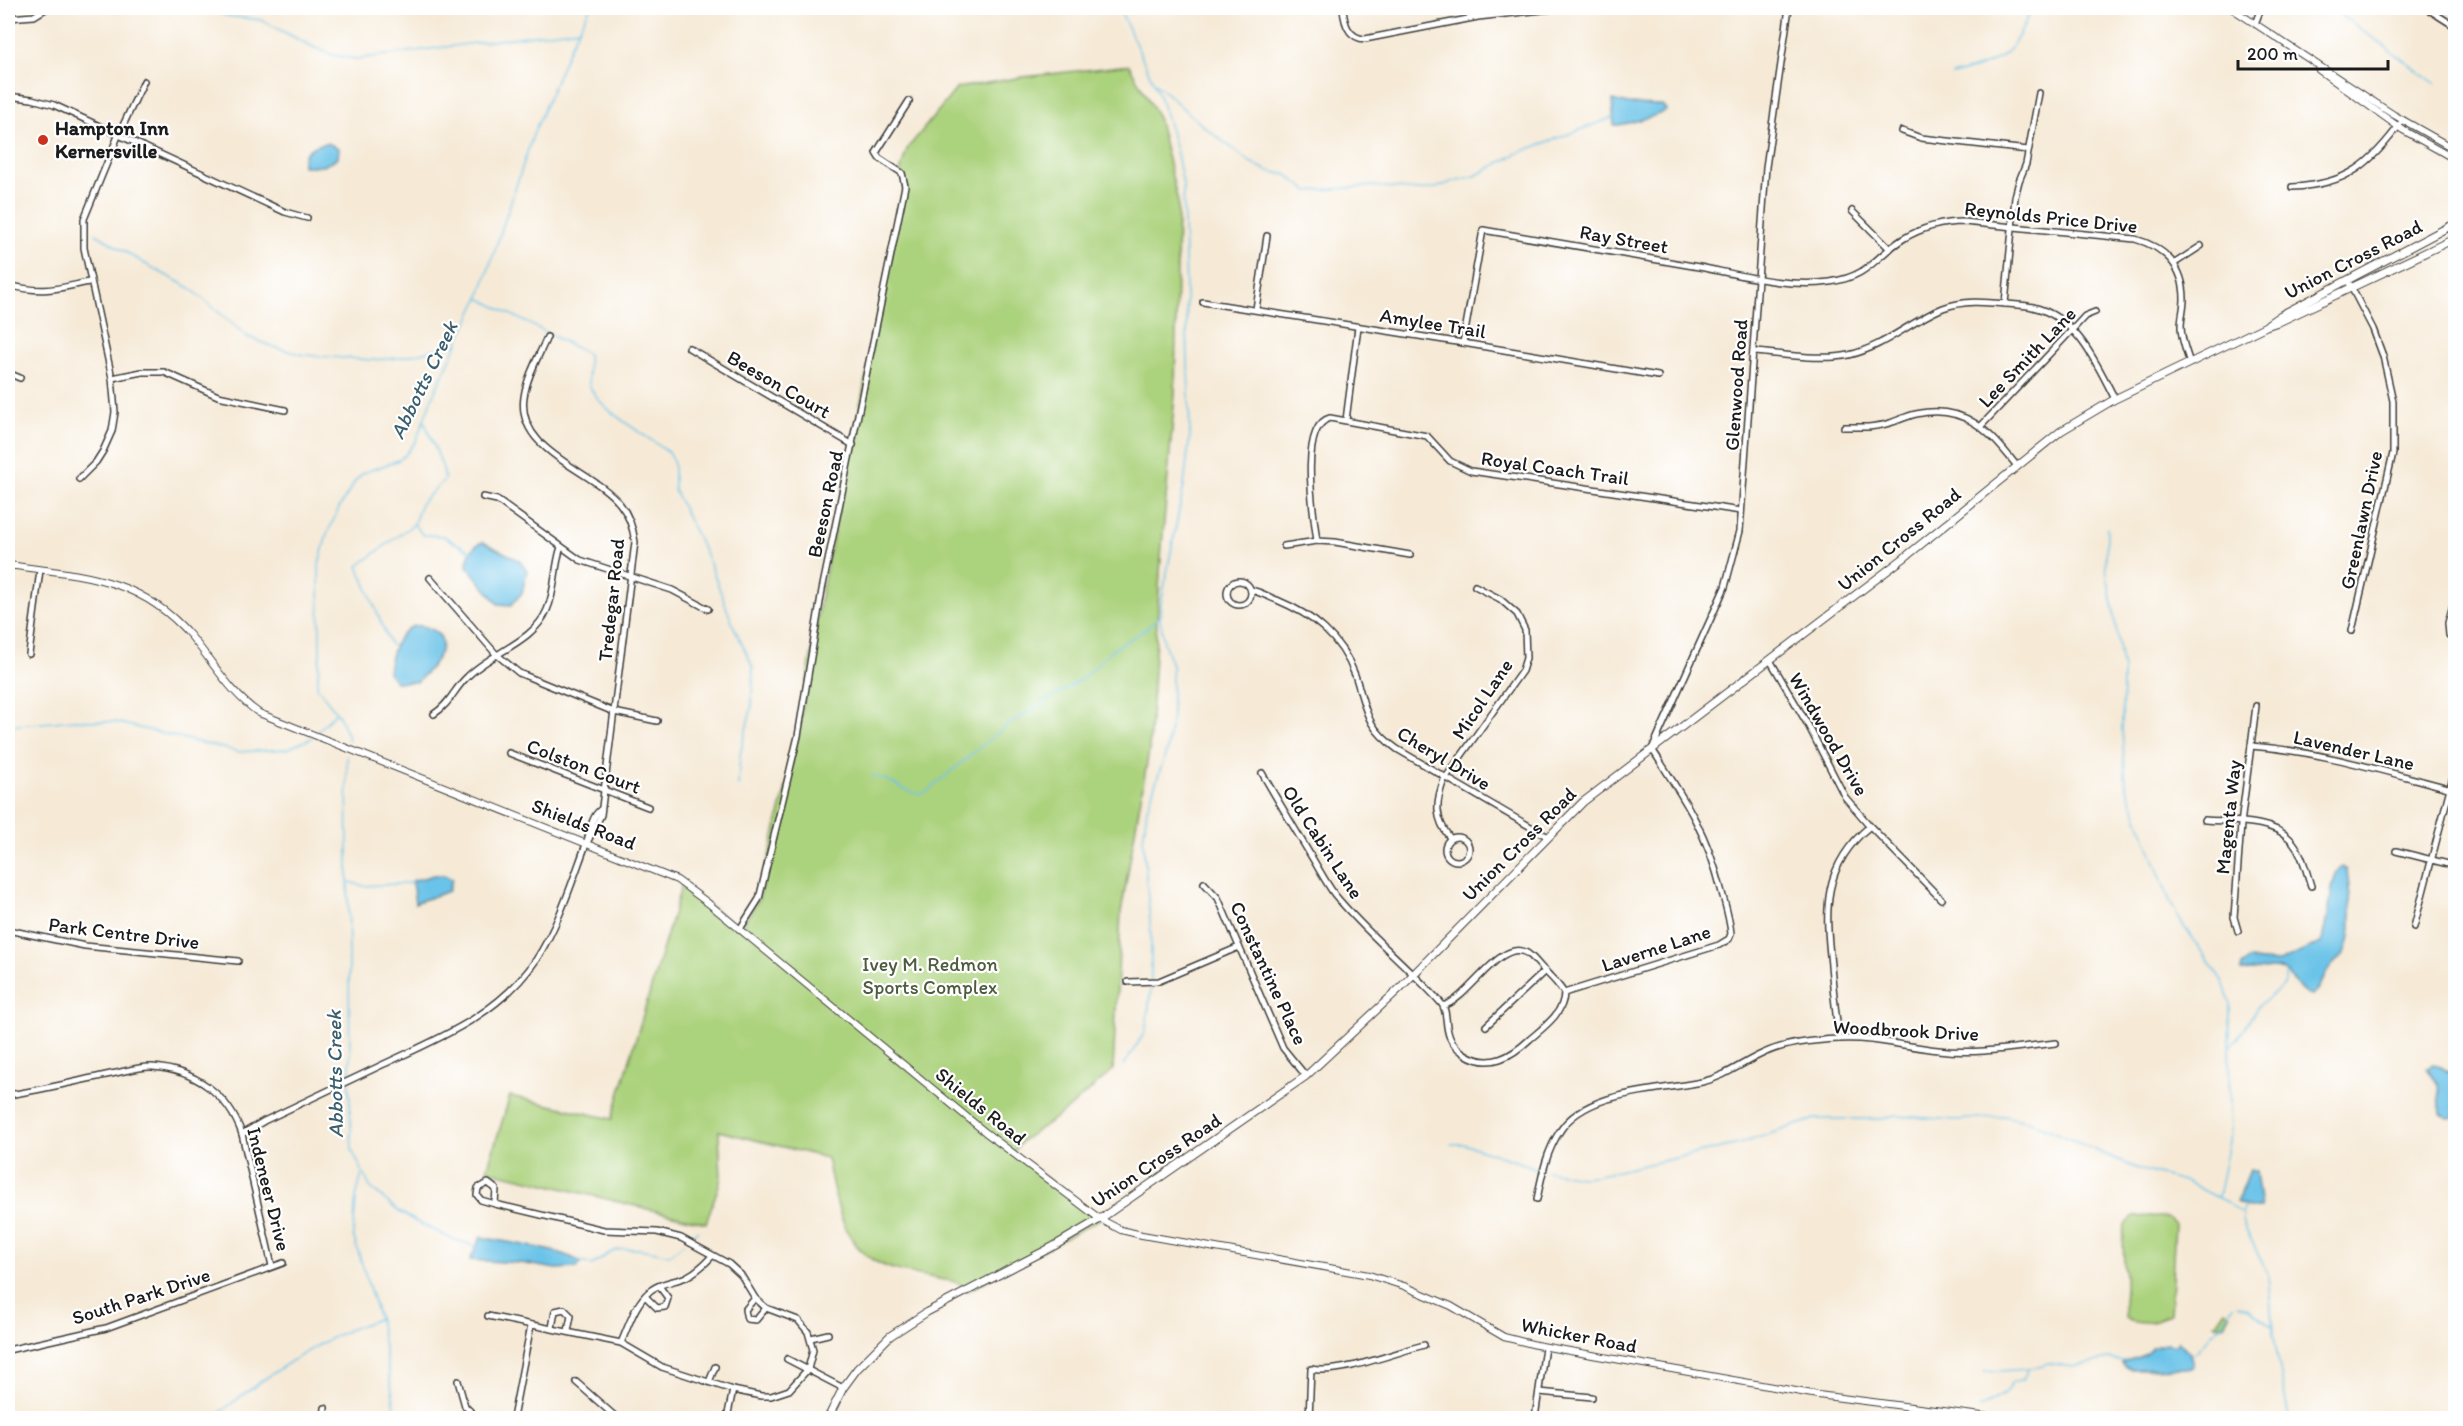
<svg xmlns="http://www.w3.org/2000/svg" width="2463" height="1426" font-family="Itim,sans-serif">
<style>
.green{fill:#abd27c;stroke:#64774c;stroke-width:1.5}
.water{fill:#6bc3e8;stroke:#447082;stroke-width:1.5}
.lines{fill:none;stroke-linecap:round;stroke-linejoin:round}
.stream{stroke:#6bc3e8;stroke-width:1.5}
.minor-casing{stroke:#3d3b38;stroke-width:8}
.tertiary-casing{stroke:#3d3b38;stroke-width:8}
.secondary-casing{stroke:#3d3b38;stroke-width:9}
.minor{stroke:#fff;stroke-width:5}
.tertiary{stroke:#fff;stroke-width:6}
.secondary{stroke:#fff;stroke-width:7}
.poi-dot{fill:#c8321e;stroke:#fff;stroke-width:2}
.labels{text-anchor:middle;stroke-width:4.5;stroke-linejoin:round;paint-order:stroke}
.poi-label{font-size:20px;font-weight:bold;fill:#1c1c1c;stroke:#fff;text-anchor:start}
.street-label{font-size:20px;fill:#1c1c1c;stroke:#fff}
.park-label{font-size:20px;fill:#4e5c3e;stroke:#fff}
.water-label{font-size:21px;font-style:italic;fill:#3c5f6e;stroke:#fff}
</style>
<rect width="100%" height="100%" fill="#fff"/>
<filter id="ink" filterUnits="userSpaceOnUse"><feTurbulence type="fractalNoise" baseFrequency=".0167" numOctaves="2"/><feDisplacementMap in="SourceGraphic" scale="12" xChannelSelector="R" yChannelSelector="G"/><feConvolveMatrix kernelMatrix="1 2 1 2 8 2 1 2 1" color-interpolation-filters="sRGB"/></filter>
<filter id="wash" filterUnits="userSpaceOnUse"><feTurbulence type="fractalNoise" baseFrequency=".008" numOctaves="4" result="noise"/><feDisplacementMap in="SourceGraphic" scale="24" xChannelSelector="R" yChannelSelector="G"/><feGaussianBlur stdDeviation="1.35" result="paint"/><feColorMatrix in="noise" values="0 0 0 0 0 0 0 0 0 0 0 0 0 0 0 0 0 1.4 0 .05"/><feComposite in="paint" operator="in"/></filter>
<g filter="url(#wash)">
<rect width="100%" height="100%" fill="#f6ead7"/>
<!-- green -->
<g class="green">
<path d="M1129,65l29,52 20,85 -3,192 -14,163 -12,194 -28,161 -8,158 -46,40 -44,30 -10,13 87,66 -132,72c-6,-10 -18,-10 -29,-12 -21,-5 -47,-7 -66,-19 -33,-20 -39,-68 -46,-102l-108,-27 2,48 -15,44 -219,-53 23,-74 102,23 70,-235 58,45 19,-30 39,-163 24,-146 83,-403 -5,-15 7,-23 50,-61 66,-11z"/>
<path d="M2151,1216l17,2 7,6 -5,91c-15,5 -30,13 -45,3 -3,-12 1,-26 0,-39 -1,-18 -3,-34 -1,-53l10,-9z"/>
<polygon points="2225,1310 2230,1314 2225,1325 2215,1324"/>
</g>
<!-- water -->
<g class="water">
<path d="M1612,100l16,4 34,1 5,5c-6,5 -46,16 -53,15z"/>
<path d="M327,143l12,5 -1,10 -15,8h-20c-2,-15 11,-21 24,-23z"/>
<path d="M483,542l36,18 8,11 -5,22 -11,12 -13,-1 -31,-38c0,-10 6,-21 16,-24z"/>
<path d="M414,626c7,-1 13,1 19,4 23,13 -4,40 -16,52h-21l-8,-10c2,-17 9,-41 26,-46z"/>
<path d="M2342,866l5,3c2,22 9,64 -2,83 -5,7 -11,10 -16,17 -7,9 -7,20 -17,27 -15,-2 -16,-18 -28,-25 -14,-8 -28,3 -43,0l1,-5 7,-6 30,2 42,-19c10,-20 7,-66 21,-77z"/>
<polygon points="434,875 444,875 452,879 449,891 415,903 412,881"/>
<polygon points="2433,1065 2441,1067 2455,1076 2455,1117 2448,1118 2441,1114 2438,1084 2427,1068"/>
<polygon points="2250,1170 2256,1172 2261,1208 2250,1208 2237,1202"/>
<path d="M481,1237c21,5 87,13 100,26l-4,5 -21,1 -36,-6 -50,-3z"/>
<path d="M2178,1341l12,12 3,13 -2,2 -60,1 -6,-2 -3,-4c9,-5 26,-5 30,-16l14,-3 9,2z"/>
</g>
<g class="lines">
<!-- stream -->
<g class="stream">
<polyline points="206,8 227,16 261,20 315,48 333,55 356,59 579,29"/>
<polyline points="1119,8 1152,79"/>
<polyline points="2332,8 2436,84"/>
<path d="M1952,75c51,-14 59,-18 80,-67"/>
<polyline points="1155,83 1203,126 1250,162 1268,171 1287,175 1308,191 1373,186 1419,190 1436,188 1454,181 1475,176 1518,153 1614,117"/>
<polyline points="96,234 147,265 190,288 248,337 274,347 304,355 372,360 399,358 457,344"/>
<path d="M479,298l109,56c1,9 -1,25 2,33 12,26 58,48 80,67l4,10v26l35,71 24,64 20,42 -1,38 -12,50 -2,31"/>
<polyline points="414,524 423,535 443,536 472,552"/>
<polyline points="2107,528 2106,568 2123,670 2122,730 2126,786 2170,902 2183,925 2223,982 2230,1003 2229,1072 2231,1131 2218,1197"/>
<polyline points="394,647 390,644 358,566 414,524 421,503 445,479 443,468 424,420"/>
<polyline points="8,726 75,720 115,722 239,752 287,749 312,738"/>
<polyline points="317,732 335,713"/>
<polyline points="349,740 339,716 317,687 320,653 319,564 327,534 339,508 356,480 363,473 399,460 406,454 416,441 432,398 479,298 533,135 572,42 590,8"/>
<polyline points="347,756 350,1078"/>
<path d="M872,776c18,0 39,23 53,17l81,-67 76,-47 30,-29 34,-21 14,-13"/>
<polyline points="349,882 364,886 412,883"/>
<polyline points="2230,1046 2236,1041 2259,1005 2284,985 2287,974"/>
<path d="M1124,1065l21,-33 3,-19 3,-25v-54l-8,-94 4,-31 20,-59 5,-34v-51l-8,-22 -4,-26 1,-14 23,-118 6,-50 -7,-251c-6,-36 -16,-71 -30,-104"/>
<polyline points="349,1083 352,1150 370,1187 398,1211 415,1221 450,1238 477,1247"/>
<polyline points="1451,1144 1464,1144 1542,1170"/>
<polyline points="1546,1171 1581,1177 1595,1176 1739,1144 1815,1119 1881,1119 1896,1116 1957,1120 2004,1116 2031,1122 2138,1169 2187,1182 2228,1203"/>
<polyline points="362,1174 356,1197 353,1235 379,1319 397,1418"/>
<polyline points="2230,1205 2241,1213"/>
<polyline points="2245,1206 2242,1214 2242,1221 2268,1275 2273,1332 2289,1418"/>
<polyline points="688,1239 698,1230"/>
<path d="M579,1261l12,4c9,-3 13,-10 21,-13 16,-7 40,-1 57,3l15,-12"/>
<polyline points="2237,1304 2249,1308 2272,1326"/>
<path d="M2193,1353l4,-2c7,-11 18,-18 26,-28 4,-6 6,-12 10,-18"/>
<polyline points="1984,1372 2028,1369"/>
<polyline points="1980,1408 2004,1394 2012,1383 2023,1380 2028,1369 2049,1363 2072,1367 2108,1359 2125,1361"/>
<path d="M213,1418c41,-33 87,-66 135,-88 10,-4 20,-7 30,-11"/>
</g>
</g>
</g>
<g filter="url(#ink)">
<g class="lines">
<defs>
<g id="minor">
<path d="M1343,8c1,15 5,30 22,31l113,-22 83,-9"/>
<polyline points="2426,8 2456,27"/>
<polyline points="8,18 34,16 47,8"/>
<polyline points="2255,24 2261,8"/>
<polyline points="8,96 32,99 54,105 285,212 307,218"/>
<polyline points="1902,131 1921,138 2028,150"/>
<path d="M2292,187c56,-2 80,-24 111,-67"/>
<polyline points="1852,211 1890,249"/>
<polyline points="2175,263 2201,246"/>
<polyline points="2348,281 2373,329 2383,356 2393,401 2393,453 2352,631"/>
<path d="M8,285c35,9 47,4 81,-3"/>
<polyline points="1203,302 1463,343 1658,376"/>
<polyline points="2005,304 2015,197 2019,181 2026,164 2039,93"/>
<polyline points="1256,309 1267,236"/>
<path d="M547,337c-8,19 -20,39 -23,60 -8,55 68,72 96,107 9,11 13,24 15,38l-34,273 -14,28"/>
<path d="M1463,343l20,-113c72,13 144,25 216,37 42,8 88,21 131,15 40,-6 43,-24 73,-43 18,-11 40,-17 61,-17l171,17c30,8 49,28 49,60 0,9 -3,18 -3,28 0,12 5,24 9,36"/>
<polyline points="689,348 853,445"/>
<path d="M1754,352c29,2 68,9 95,3 35,-8 62,-34 94,-47 22,-8 41,-6 63,-4 9,1 19,1 27,3 45,11 63,56 82,92"/>
<polyline points="8,373 20,378"/>
<polyline points="112,378 142,372 164,372 218,396 285,410"/>
<polyline points="1346,420 1358,327"/>
<polyline points="1981,426 2072,330 2085,316 2095,312"/>
<path d="M1844,427c16,0 31,1 46,-4 9,-3 17,-7 26,-9 49,-11 74,18 101,52"/>
<polyline points="79,479 96,462 103,451 112,431 115,412 112,378 84,248 84,219 118,136 144,81"/>
<polyline points="483,497 497,500 580,560 672,590 708,609"/>
<path d="M1317,541c-3,-24 -19,-115 13,-123l97,18 23,25 21,10 270,40"/>
<polyline points="1284,546 1317,541 1335,542 1410,555"/>
<polyline points="430,578 496,654 519,673 614,712 657,721"/>
<circle cx="1239" cy="593" r="12"/>
<path d="M1251,590c9,2 18,7 26,10 36,15 64,37 78,75 12,35 9,50 42,74l151,88"/>
<polyline points="2449,635 2448,623 2456,594"/>
<polyline points="29,654 40,570"/>
<polyline points="1770,660 1808,725 1845,797 1870,826 1941,899"/>
<path d="M434,714c16,-10 20,-25 33,-37 24,-25 66,-34 80,-67 9,-20 7,-43 14,-63"/>
<path d="M2251,746c68,5 132,25 197,42"/>
<polyline points="509,753 648,807"/>
<path d="M1262,773c16,28 33,56 49,83 8,13 15,27 24,39 32,39 72,70 106,108 11,13 -3,34 24,51 25,16 47,2 65,-15 14,-12 34,-26 34,-46 -6,-10 -14,-17 -22,-25 -5,-5 -10,-13 -17,-16 -26,-12 -56,47 -82,54"/>
<path d="M2205,820c26,2 66,-1 85,19 12,12 16,32 21,47"/>
<circle cx="1457" cy="849" r="12"/>
<path d="M1450,838c-15,-19 -15,-35 -6,-58l78,-109 4,-13 -1,-28 -8,-16 -17,-15 -25,-13"/>
<polyline points="2396,851 2456,866"/>
<polyline points="1204,883 1218,898 1283,1048 1306,1076"/>
<polyline points="2414,927 2456,765"/>
<polyline points="740,929 759,899 798,736 822,590 905,186 902,173 879,158 876,153 909,101"/>
<polyline points="8,930 85,946 238,961"/>
<polyline points="2238,931 2234,917 2241,824 2256,706"/>
<polyline points="1128,982 1159,981 1239,947"/>
<path d="M1564,993l155,-48 10,-6 2,-5c-1,-15 -6,-30 -10,-45 -15,-59 -37,-90 -69,-140l73,-162 15,-56 26,-364 23,-159"/>
<polyline points="1486,1026 1545,971"/>
<path d="M1839,1039c-3,-25 -6,-49 -8,-74 -6,-56 -9,-99 39,-139"/>
<path d="M8,1095c34,-5 69,-14 103,-21 13,-2 28,-8 41,-7 43,3 76,27 90,67l30,132"/>
<path d="M242,1134l22,-13c40,-19 80,-38 120,-57 56,-26 116,-50 152,-104 22,-34 35,-75 49,-113 5,-12 5,-29 15,-37"/>
<path d="M1537,1199c5,-24 9,-47 23,-68 26,-41 100,-40 142,-49 23,-5 41,-20 62,-29 21,-10 52,-13 75,-14 35,-2 66,8 99,11 39,5 80,-3 118,-7"/>
<polyline points="645,1296 657,1308 665,1307 668,1298 659,1286"/>
<polyline points="755,1298 745,1310 747,1319 756,1320 766,1308"/>
<polyline points="488,1316 621,1343 662,1367 733,1390 761,1396 771,1396 789,1390 808,1369 813,1350 808,1332 798,1320 766,1308 755,1298 741,1275 729,1264 681,1238 657,1232 604,1230 495,1204 481,1200 477,1195 478,1188 488,1183 496,1189 495,1204"/>
<polyline points="552,1328 555,1311 564,1309 571,1316 568,1331"/>
<polyline points="811,1338 828,1334"/>
<path d="M621,1343c8,-18 14,-40 30,-53 11,-8 23,-8 35,-13 10,-5 18,-12 26,-21"/>
<polyline points="8,1350 106,1328 283,1263"/>
<polyline points="787,1359 843,1388"/>
<polyline points="458,1381 465,1406 477,1418"/>
<polyline points="576,1382 617,1418"/>
<polyline points="709,1382 715,1367"/>
<polyline points="1539,1392 1592,1397"/>
<polyline points="324,1418 325,1408"/>
<polyline points="513,1418 531,1325"/>
<polyline points="727,1418 733,1390"/>
<path d="M1309,1418l2,-49c28,6 83,-16 113,-24"/>
<polyline points="1535,1418 1545,1347"/>
</g>
<g id="tertiary">
<polyline points="2231,8 2394,115 2456,150"/>
<polyline points="2319,70 2403,130 2456,160"/>
<path d="M8,565c71,10 131,11 182,70 23,27 40,58 69,78l418,167 31,23 277,229 115,87 21,11 21,5 227,40 35,11 47,20 53,31 32,8 282,50 179,23"/>
</g>
<g id="secondary">
<polyline points="2268,324 2281,315 2456,223"/>
<polyline points="828,1418 843,1388 857,1369 890,1336 927,1312 1054,1246 1100,1219 1306,1076 1399,989 1583,802 1904,558 2061,431 2115,399 2266,326 2281,321 2456,238"/>
</g>
</defs>
<!-- minor casing -->
<use href="#minor" class="minor-casing"/>
<!-- tertiary casing -->
<use href="#tertiary" class="tertiary-casing"/>
<!-- secondary casing -->
<use href="#secondary" class="secondary-casing"/>
<!-- minor -->
<use href="#minor" class="minor"/>
<!-- tertiary -->
<use href="#tertiary" class="tertiary"/>
<!-- secondary -->
<use href="#secondary" class="secondary"/>
</g>
</g>
<!-- markers -->
<circle class="poi-dot" cx="43" cy="140" r="6"/>
<g class="labels">
<!-- poi labels -->
<g class="poi-label">
<text x="55" y="135">Hampton Inn<tspan x="55" dy="23">Kernersville</tspan></text>
</g>
<!-- street labels -->
<g class="street-label">
<text transform="translate(2051 217) rotate(6)" y="7">Reynolds Price Drive</text>
<text transform="translate(1624 239) rotate(10)" y="7">Ray Street</text>
<text transform="translate(2353 259) rotate(-27)" y="7">Union Cross Road</text>
<text transform="translate(1433 323) rotate(9)" y="7">Amylee Trail</text>
<text transform="translate(2027 357) rotate(-46)" y="7">Lee Smith Lane</text>
<text transform="translate(779 384) rotate(30)" y="7">Beeson Court</text>
<text transform="translate(1736 385) rotate(-86)" y="7">Glenwood Road</text>
<text transform="translate(1555 468) rotate(8)" y="7">Royal Coach Trail</text>
<text transform="translate(825 504) rotate(-78)" y="7">Beeson Road</text>
<text transform="translate(2361 520) rotate(-78)" y="7">Greenlawn Drive</text>
<text transform="translate(1899 539) rotate(-39)" y="7">Union Cross Road</text>
<text transform="translate(611 600) rotate(-84)" y="7">Tredegar Road</text>
<text transform="translate(1482 699) rotate(-56)" y="7">Micol Lane</text>
<text transform="translate(1829 734) rotate(60)" y="7">Windwood Drive</text>
<text transform="translate(2354 750) rotate(13)" y="7">Lavender Lane</text>
<text transform="translate(1444 758) rotate(31)" y="7">Cheryl Drive</text>
<text transform="translate(584 766) rotate(21)" y="7">Colston Court</text>
<text transform="translate(2228 817) rotate(-84)" y="7">Magenta Way</text>
<text transform="translate(584 824) rotate(21)" y="7">Shields Road</text>
<text transform="translate(1323 842) rotate(57)" y="7">Old Cabin Lane</text>
<text transform="translate(1519 844) rotate(-45)" y="7">Union Cross Road</text>
<text transform="translate(124 933) rotate(7)" y="7">Park Centre Drive</text>
<text transform="translate(1656 948) rotate(-18)" y="7">Laverne Lane</text>
<text transform="translate(1269 973) rotate(65)" y="7">Constantine Place</text>
<text transform="translate(1906 1030) rotate(3)" y="7">Woodbrook Drive</text>
<text transform="translate(981 1106) rotate(39)" y="7">Shields Road</text>
<text transform="translate(1156 1160) rotate(-34)" y="7">Union Cross Road</text>
<text transform="translate(269 1189) rotate(76)" y="7">Indeneer Drive</text>
<text transform="translate(141 1296) rotate(-18)" y="7">South Park Drive</text>
<text transform="translate(1579 1335) rotate(11)" y="7">Whicker Road</text>
</g>
<!-- park labels -->
<g class="park-label">
<text x="930" y="971">Ivey M. Redmon<tspan x="930" dy="23">Sports Complex</tspan></text>
</g>
<!-- water labels -->
<g class="water-label">
<text transform="translate(424 380) rotate(-64)" y="7">Abbotts Creek</text>
<text transform="translate(335 1074) rotate(-91)" y="7">Abbotts Creek</text>
</g>
</g>
<!-- margin -->
<rect width="2463" height="1426" fill="none" stroke="#fff" stroke-width="30"/>
<!-- scale -->
<path d="M2238 60v9h150v-9" fill="none" stroke="#1c1c1c" stroke-width="3"/>
<text x="2247" y="60" font-size="18" fill="#1c1c1c" stroke="#ffffff" stroke-width="4.5" paint-order="stroke">200 m</text>
</svg>
